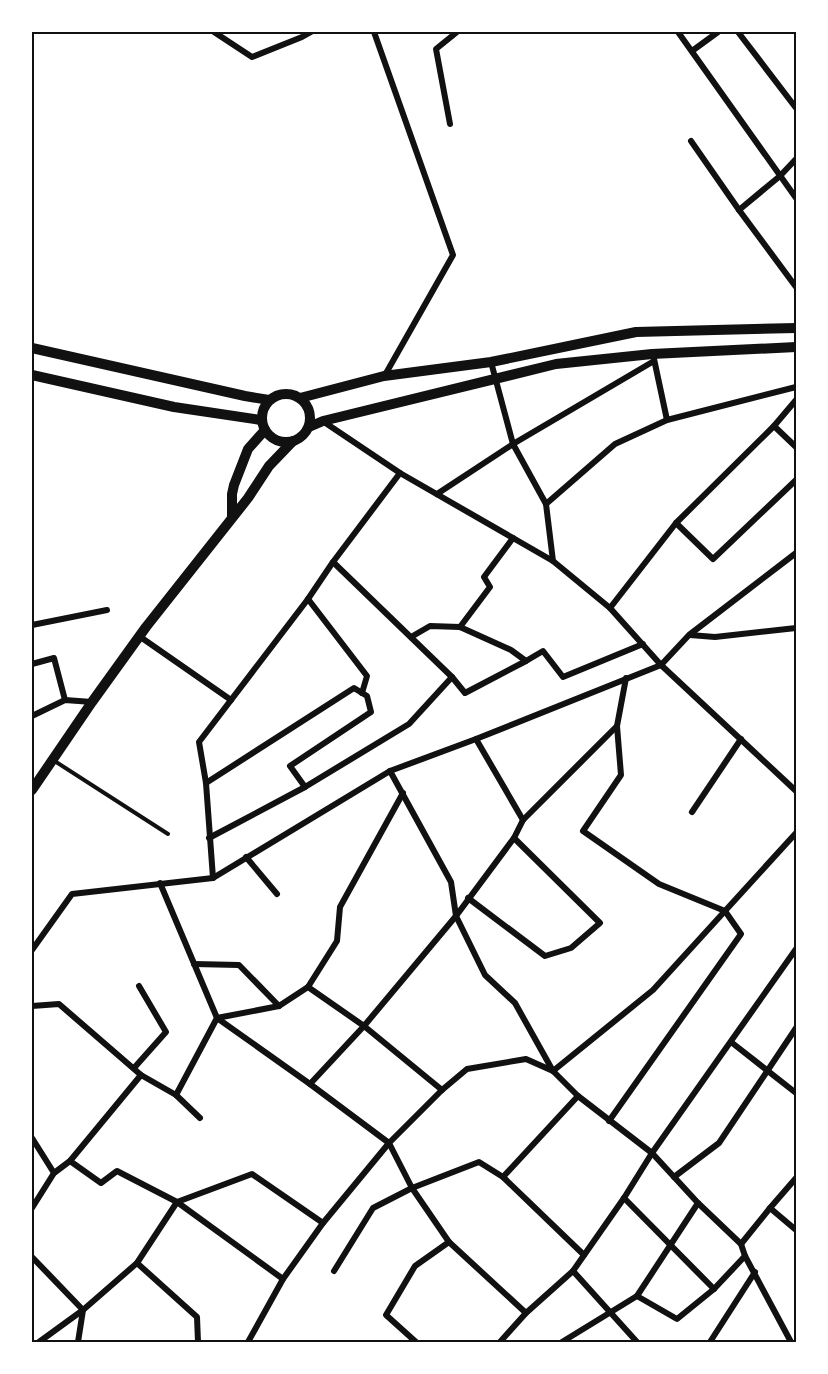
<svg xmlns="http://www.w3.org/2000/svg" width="828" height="1374" font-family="'Playfair Display',serif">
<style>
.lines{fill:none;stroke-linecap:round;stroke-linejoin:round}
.service{stroke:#111;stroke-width:4}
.minor{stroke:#111;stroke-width:6}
.primary{stroke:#111;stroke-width:10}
.neatline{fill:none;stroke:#111;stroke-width:2}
</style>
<rect width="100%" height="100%" fill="#fff"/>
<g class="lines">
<!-- service -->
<polyline class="service" points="53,760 168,834"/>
<!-- minor -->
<g class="minor">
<polyline points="214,32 252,57 302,37 311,32"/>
<polyline points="374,32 453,255 385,375"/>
<polyline points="678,32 796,198"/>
<polyline points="738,32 796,108"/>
<polyline points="692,51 718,32"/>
<polyline points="450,124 436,49 457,32"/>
<polyline points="691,141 739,210 796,287"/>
<polyline points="739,210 780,176 796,159"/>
<polyline points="654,359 667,420"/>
<polyline points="491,362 513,444 546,504 553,561"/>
<polyline points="324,422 400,473 553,561 610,608 661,665 796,791"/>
<polyline points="774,426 796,447"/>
<polyline points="437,494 513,444 654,361"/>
<polyline points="546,504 615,444 667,420 796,387"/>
<polyline points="676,523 713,559 796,480"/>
<polyline points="333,562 452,677 465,693 526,661"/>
<polyline points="308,599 367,676 362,693"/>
<polyline points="610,608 676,523 774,426 796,400"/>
<polyline points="32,625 107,610"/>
<polyline points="460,627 490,587 484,577 513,538"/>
<polyline points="690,635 715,637 796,628"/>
<polyline points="139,636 231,700"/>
<polyline points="411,637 430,626 460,627 511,650 526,661 543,651 563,677 643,644"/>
<polyline points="32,664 54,658 65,700"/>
<polyline points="32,716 65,700 92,702"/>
<polyline points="476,739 523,820"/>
<polyline points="390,771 451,882 456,916 485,975 515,1003 553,1071 653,990 796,833"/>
<polyline points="206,783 354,688 367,696 371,712 290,766 305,787"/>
<polyline points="692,812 741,739"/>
<polyline points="209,838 305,787 409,724 452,677"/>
<polyline points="246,857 277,894"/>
<polyline points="213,878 206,783 199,742 308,599 333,562 400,473"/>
<polyline points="160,883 217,1018 310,1084 389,1143 412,1188 449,1242 415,1266 386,1315 416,1342"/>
<polyline points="468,898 545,956 571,948 600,923 514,838"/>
<polyline points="32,950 72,894 213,878 390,771 476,739 661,665 689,635 796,553"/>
<polyline points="194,964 239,965 279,1006"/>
<polyline points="308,987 364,1026 442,1090"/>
<polyline points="32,1006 59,1004 141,1075 176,1095 200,1118"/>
<polyline points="731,1042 796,1093"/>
<polyline points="134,1068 166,1032 139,986"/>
<polyline points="310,1084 364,1026 456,916 514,838 523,820 617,726 626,678"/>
<polyline points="176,1095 217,1018 279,1006 308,987 337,941 340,907 403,793"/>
<polyline points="609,1121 741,934 725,911 659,884 583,831 621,775 617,726"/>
<polyline points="32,1138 54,1173"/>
<polyline points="70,1161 101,1183 117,1171 177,1202 283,1279"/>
<polyline points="503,1177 578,1096"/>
<polyline points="674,1177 719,1143 796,1028"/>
<polyline points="624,1198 714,1289"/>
<polyline points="698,1203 637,1296 677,1319 714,1289 745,1256"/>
<polyline points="32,1208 54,1173 70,1161 141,1075"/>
<polyline points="770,1208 796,1230"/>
<polyline points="449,1242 526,1313"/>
<polyline points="741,1244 770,1208 796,1178"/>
<polyline points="32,1257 83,1310 78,1342"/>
<polyline points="137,1263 197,1317 198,1342"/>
<polyline points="334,1271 373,1208 412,1188 479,1162 503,1177 584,1255"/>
<polyline points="573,1271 637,1342"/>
<polyline points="39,1342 83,1310 137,1263 177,1202 252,1174 323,1223"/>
<polyline points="248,1342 283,1279 323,1223 389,1143 442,1090 467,1069 526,1059 553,1071 578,1096 652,1153 698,1203 741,1244 745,1256 791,1342"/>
<polyline points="500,1342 526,1313 573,1271 624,1198 652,1153 796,949"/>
<polyline points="562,1342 637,1296"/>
<polyline points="710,1342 755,1272"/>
</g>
<!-- primary -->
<g class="primary">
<polyline points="32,348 245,396 269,400"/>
<polyline points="32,375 174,407 261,420"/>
<circle cx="286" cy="418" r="24"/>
<polyline points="300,398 384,376 491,362 636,332 796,328"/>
<polyline points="309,427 323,421 556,364 652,354 796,347"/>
<polyline points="232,516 232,494 234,485 248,449 265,430"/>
<polyline points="32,790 92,702 146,627 248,498 269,466 293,441"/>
</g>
</g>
<!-- border -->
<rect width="828" height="1374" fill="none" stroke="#ffffff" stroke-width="66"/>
<rect x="33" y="33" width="762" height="1308" class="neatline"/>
</svg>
